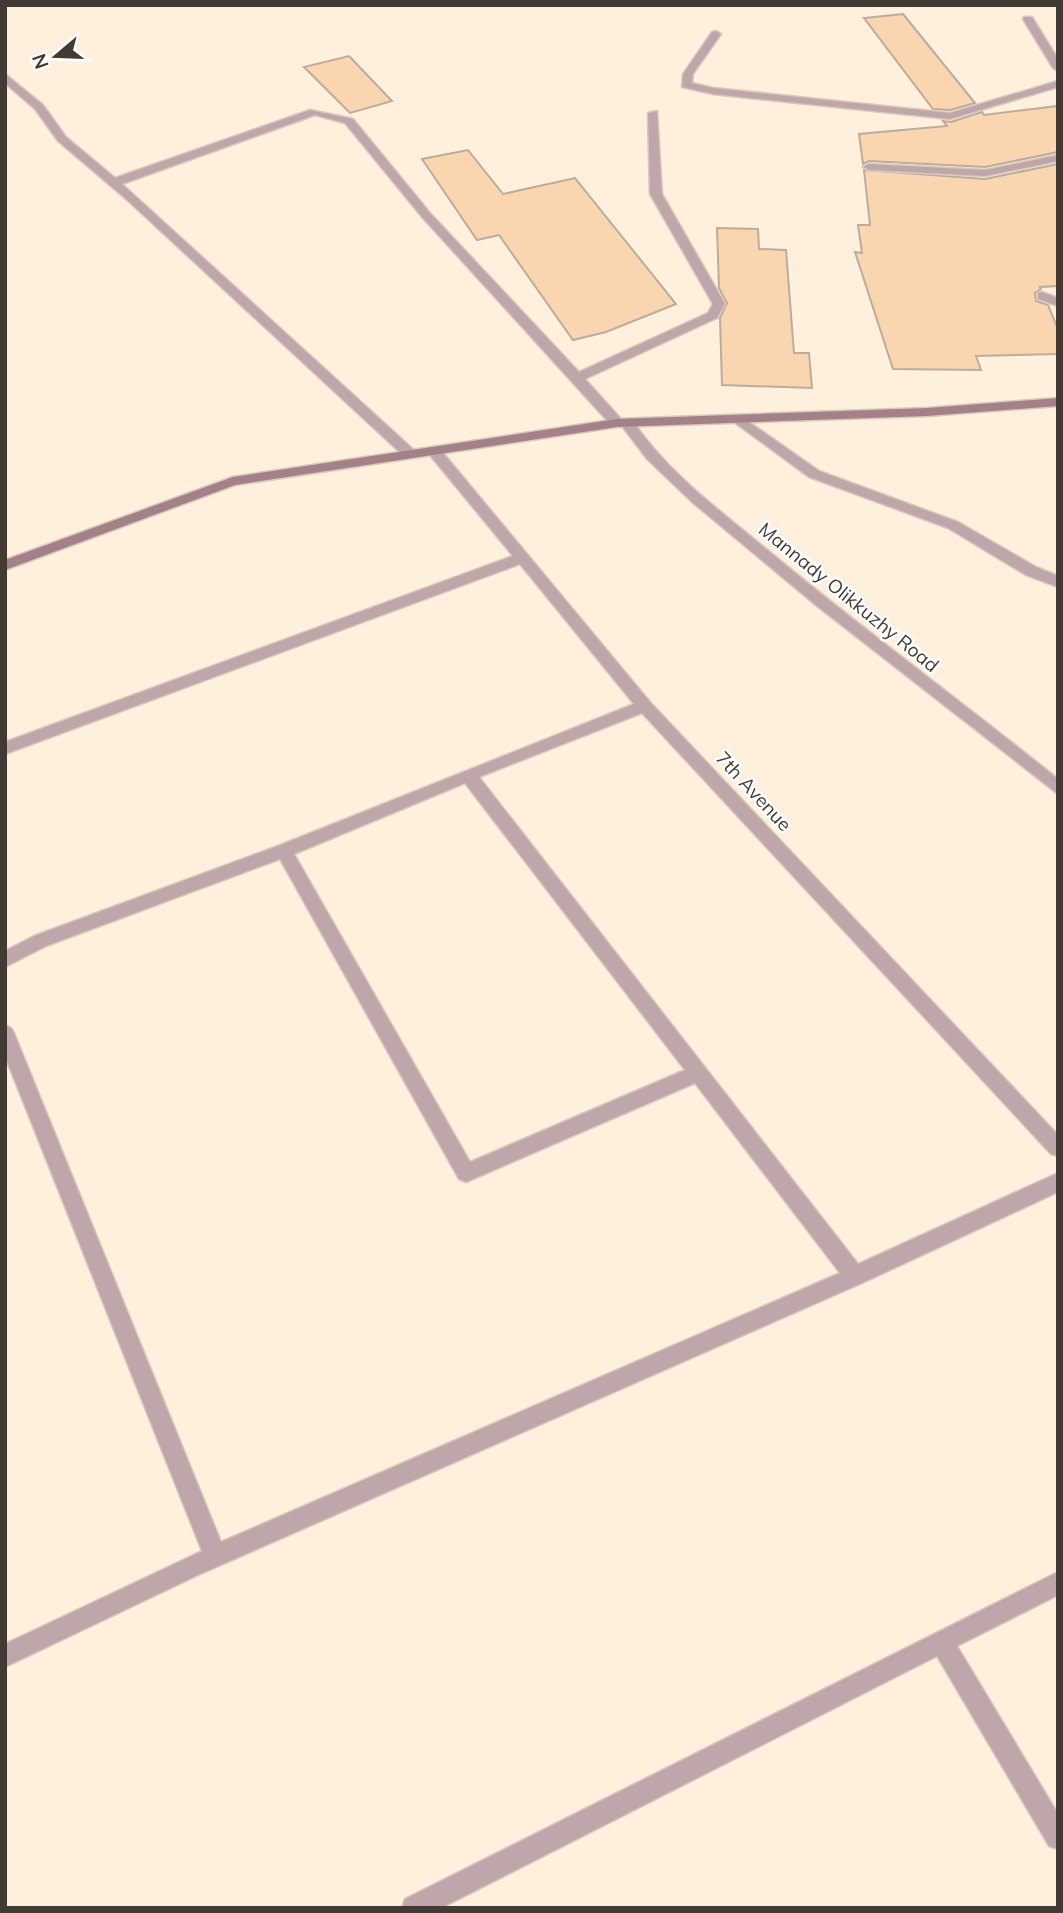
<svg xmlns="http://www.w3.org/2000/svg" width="1063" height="1913" font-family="Mulish,sans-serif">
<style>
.building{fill:#f9d6af;stroke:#bbac9b;stroke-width:2}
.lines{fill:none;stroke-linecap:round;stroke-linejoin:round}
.minor-casing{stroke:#d9cbbb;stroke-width:3}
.secondary-casing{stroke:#d9cbbb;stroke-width:3}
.minor{fill:#bea6ab;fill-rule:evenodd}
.secondary{fill:#a48189;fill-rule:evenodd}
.labels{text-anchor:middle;stroke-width:5;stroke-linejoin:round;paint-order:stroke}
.street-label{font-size:19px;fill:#413b34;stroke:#fff}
</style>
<rect width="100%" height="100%" fill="#ffefdd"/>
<!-- building -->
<g class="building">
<polygon points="903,14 975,103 950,110 933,109 864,18"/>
<polygon points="349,56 392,101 350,113 304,67"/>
<polygon points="1058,106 1058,152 985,167 869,161 863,164 859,134 947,126 943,121 951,122 982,112 984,115"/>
<polygon points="468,150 503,194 575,178 676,304 606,332 573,340 499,235 477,240 422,159"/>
<polygon points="1058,164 1058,286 1040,287 1041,289 1035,293 1036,301 1048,305 1058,329 1058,354 976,356 981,370 893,369 855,252 862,253 858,225 870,225 864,170 985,179"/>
<polygon points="717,228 758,229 759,249 786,250 794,353 809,353 812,388 722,385 720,318 727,303 719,288"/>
</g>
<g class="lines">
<defs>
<g id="minor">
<polygon points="1024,17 1032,17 1058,59 1058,71 1053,68 1023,19"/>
<polygon points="716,31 721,34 693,74 692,83 713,88 950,113 1058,81 1058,87 950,119 713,94 682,87 683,74 712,32"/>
<path d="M5,74l38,31 23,32 49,41 195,-68 43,9 77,94 149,159 129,-59 5,-9 -63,-110 -2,-81 9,-2 5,83 63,110 -8,14 -132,61 37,41h10c35,52 86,89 133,128 96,80 196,153 293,231v15l-241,-188 -125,-104 -45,-43 -25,-33h-10l-190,-209 -77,-94 -30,-8 -193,69 293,267v6h-10l-280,-259 -67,-57 -23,-32 -30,-26z"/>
<polygon points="1058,155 1058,161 985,176 869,170 863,167 869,164 985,170"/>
<polygon points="1042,292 1058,298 1058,306 1038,299 1038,293"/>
<polygon points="739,415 819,471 958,522 1036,567 1058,576 1058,587 1026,575 948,528 809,477 734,422 734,416"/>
<path d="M434,447l5,1 211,254 408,433v21l-7,-2 -409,-441 -163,64 379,487 200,-91v19l-196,91 -664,292 -193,92v-23l197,-93 -197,-495v-31l6,3 3,5 207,509 619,-269 -145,-190 -222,96 -7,3 -7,-3 -179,-320 -234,87 -41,21v-16l29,-15 244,-90 356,-142 -114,-140 -515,190v-12l508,-186 -84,-102v-6zM465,783l220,287 -215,92 -176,-308z"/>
<polygon points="1058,1572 1058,1595 957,1646 1058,1814 1058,1849 1049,1846 937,1656 441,1908 402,1908 405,1899"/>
</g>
<polygon id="secondary" points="1058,398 1058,406 927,416 617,427 235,485 5,570 5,560 233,477 617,419 927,408"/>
</defs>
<!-- minor casing -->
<use href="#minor" class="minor-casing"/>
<!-- secondary casing -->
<use href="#secondary" class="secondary-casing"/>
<!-- minor -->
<use href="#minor" class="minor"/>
<!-- secondary -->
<use href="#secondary" class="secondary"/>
</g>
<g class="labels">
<!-- street labels -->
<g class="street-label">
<text transform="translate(849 597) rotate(39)" y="7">Mannady Olikkuzhy Road</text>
<text transform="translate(754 791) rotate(47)" y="7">7th Avenue</text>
</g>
</g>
<!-- border -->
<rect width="1063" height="1913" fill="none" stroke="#413b34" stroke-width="14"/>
<!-- north arrow -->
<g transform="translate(56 56) rotate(251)" stroke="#ffffff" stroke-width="5" paint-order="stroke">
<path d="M0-5L12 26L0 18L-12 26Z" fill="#413b34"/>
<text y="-10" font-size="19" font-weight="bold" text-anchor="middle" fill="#413b34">N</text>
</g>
</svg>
